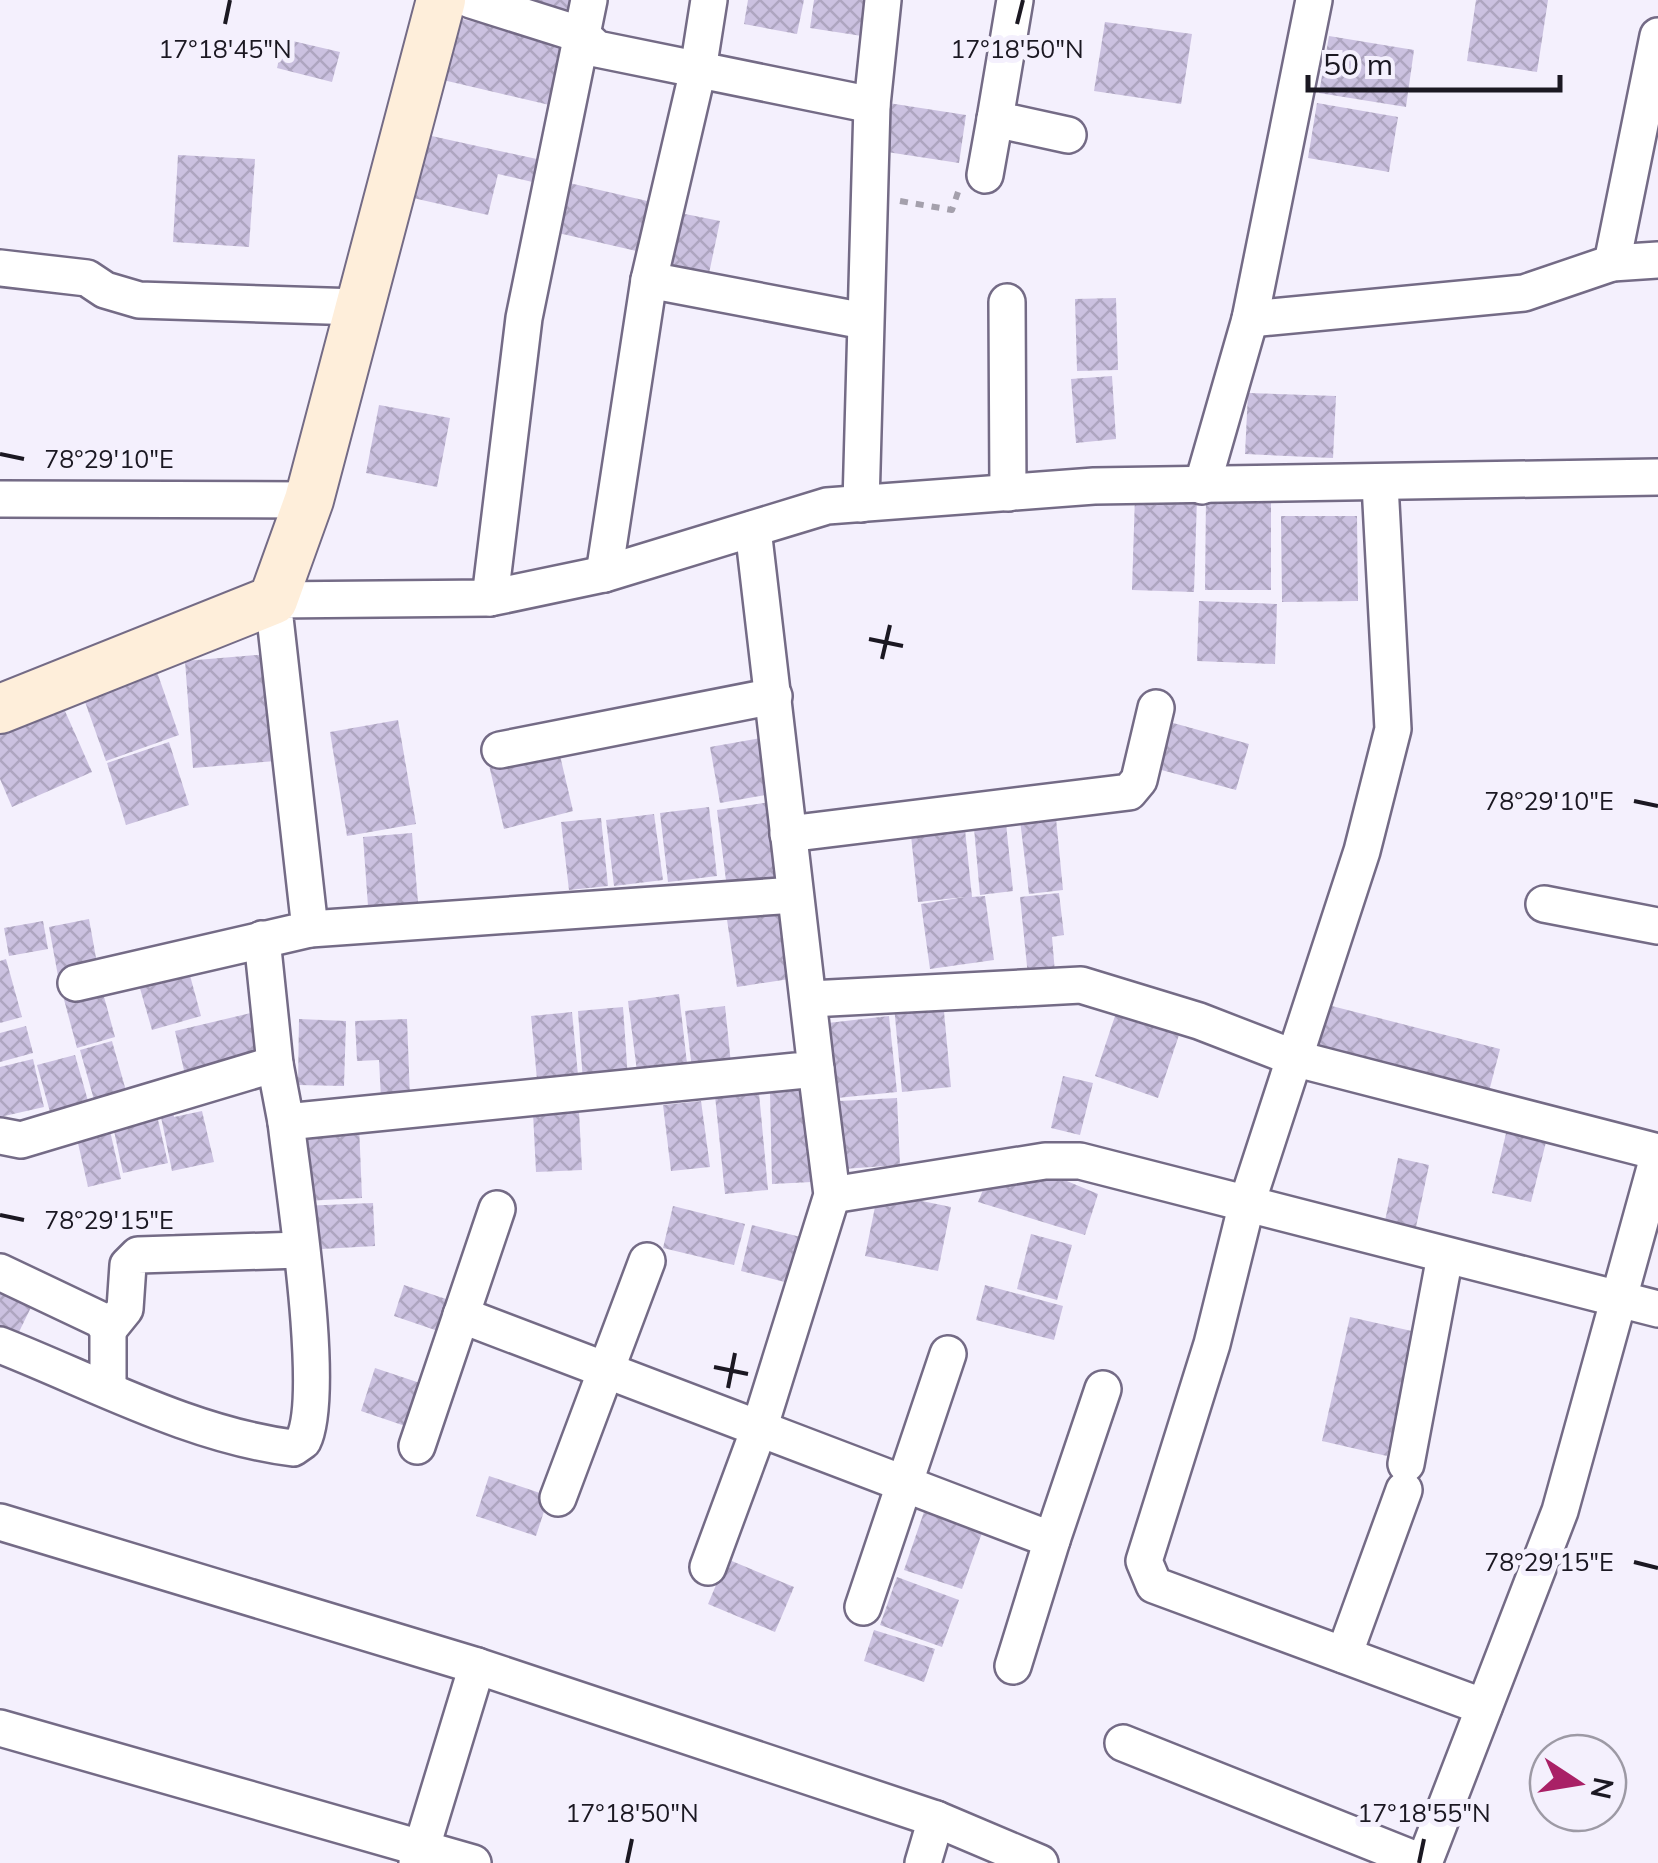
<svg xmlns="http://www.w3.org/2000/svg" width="1658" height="1863" font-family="Mulish,sans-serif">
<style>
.building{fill:url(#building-cross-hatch)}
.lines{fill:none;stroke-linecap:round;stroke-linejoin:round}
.street-casing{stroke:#746b86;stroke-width:40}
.secondary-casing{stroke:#746b86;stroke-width:52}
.path{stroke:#a4a0ac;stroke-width:6;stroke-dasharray:8 8;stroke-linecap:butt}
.street{stroke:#fff;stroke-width:35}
.secondary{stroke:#feeeda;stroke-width:48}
.ticks{fill:none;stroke:#1b1822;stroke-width:4}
.ticks-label{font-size:25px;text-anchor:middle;fill:#1b1822;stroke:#f4f0fd;stroke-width:10;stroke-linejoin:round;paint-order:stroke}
</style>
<defs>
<pattern id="building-cross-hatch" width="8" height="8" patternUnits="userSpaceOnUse" patternTransform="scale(2.5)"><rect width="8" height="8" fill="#cbc1e0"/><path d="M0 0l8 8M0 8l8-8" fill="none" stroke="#aea5c0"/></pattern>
</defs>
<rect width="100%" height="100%" fill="#f4f0fd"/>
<!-- building -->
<g class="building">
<polygon points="513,0 585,0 580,20"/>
<polygon points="748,0 804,0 797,34 744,24"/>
<polygon points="814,0 880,0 875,38 810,28"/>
<polygon points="1476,0 1548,0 1537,72 1467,61"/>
<polygon points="458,18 573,45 558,107 443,80"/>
<polygon points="1105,22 1192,34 1181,104 1094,91"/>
<polygon points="1329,36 1414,50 1406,107 1319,93"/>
<polygon points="284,39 340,52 332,82 277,68"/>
<polygon points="882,102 966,115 959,163 874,150"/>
<polygon points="1317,103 1398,117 1389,172 1308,158"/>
<polygon points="427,135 546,161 541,184 498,174 488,215 413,198"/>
<polygon points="178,155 255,159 249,247 173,242"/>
<polygon points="565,182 656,203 645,253 554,232"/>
<polygon points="670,211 720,221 707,283 657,273"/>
<polygon points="1116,298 1118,370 1077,371 1075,299"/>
<polygon points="1112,376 1116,439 1076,443 1071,379"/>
<polygon points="1248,393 1336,396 1333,458 1245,454"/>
<polygon points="379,405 450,418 437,487 366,473"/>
<polygon points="1206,495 1271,495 1271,590 1205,590"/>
<polygon points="1135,496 1197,498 1194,592 1132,590"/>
<polygon points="1281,516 1357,516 1358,601 1282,602"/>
<polygon points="1199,601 1277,604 1275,664 1197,661"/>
<polygon points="268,654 276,761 193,768 185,661"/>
<polygon points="157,672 179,735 106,761 84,699"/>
<polygon points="61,702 92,772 12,807 0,779 0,729"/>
<polygon points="398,720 416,824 347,836 330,732"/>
<polygon points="1166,721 1249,744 1236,790 1154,768"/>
<polygon points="761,738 771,794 720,803 710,747"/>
<polygon points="169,742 189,805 126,825 107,763"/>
<polygon points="558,747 573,811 504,829 489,765"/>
<polygon points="777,801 787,880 727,888 717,810"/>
<polygon points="709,807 717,876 668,882 660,813"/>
<polygon points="1055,808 1063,890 1029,894 1019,812"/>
<polygon points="654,814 663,880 614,886 606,820"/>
<polygon points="1005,814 1013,891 980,895 973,817"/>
<polygon points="601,818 608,886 569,890 561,822"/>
<polygon points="964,820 972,897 985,896 994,960 930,969 921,904 965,897 918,902 910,826"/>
<polygon points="412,833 418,902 368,906 363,837"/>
<polygon points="1059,893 1064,935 1052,937 1055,973 1028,976 1020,897"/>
<polygon points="779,906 789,979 737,987 726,913"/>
<polygon points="89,919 98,969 58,976 49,927"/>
<polygon points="43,921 48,949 9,956 4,928"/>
<polygon points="185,957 201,1016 152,1030 135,971"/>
<polygon points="6,959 22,1017 0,1023 0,961"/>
<polygon points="100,982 115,1037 77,1048 62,992"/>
<polygon points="679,994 688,1072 638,1079 628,1001"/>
<polygon points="943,1001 951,1087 902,1092 894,1006"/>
<polygon points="1119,1004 1182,1026 1158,1098 1095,1076"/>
<polygon points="1324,1004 1500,1049 1487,1099 1311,1054"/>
<polygon points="725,1006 731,1064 692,1069 685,1011"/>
<polygon points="623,1007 628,1079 583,1082 578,1011"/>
<polygon points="255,1012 265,1060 186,1079 175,1031"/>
<polygon points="572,1012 579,1086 538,1090 531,1016"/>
<polygon points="889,1016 897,1092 827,1099 819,1024"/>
<polygon points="299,1019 346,1021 344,1086 298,1085"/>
<polygon points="407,1019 410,1098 381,1099 379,1060 357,1061 355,1021"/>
<polygon points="26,1026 33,1053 0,1062 0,1033"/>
<polygon points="112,1041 128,1098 96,1107 80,1050"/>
<polygon points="75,1055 90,1108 52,1119 37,1065"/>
<polygon points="33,1059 44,1107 0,1117 0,1067"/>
<polygon points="1063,1076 1093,1083 1080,1135 1051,1128"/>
<polygon points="809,1090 812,1182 772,1184 770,1091"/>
<polygon points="759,1093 768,1190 725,1194 715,1096"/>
<polygon points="897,1098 900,1165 843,1169 839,1101"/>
<polygon points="701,1101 710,1167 671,1171 663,1105"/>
<polygon points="171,1104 174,1117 202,1111 214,1162 172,1171 159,1107"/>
<polygon points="155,1107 168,1163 123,1173 111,1117"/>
<polygon points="579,1111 582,1170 536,1172 533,1113"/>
<polygon points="108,1122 121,1179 88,1187 75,1130"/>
<polygon points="359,1124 362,1198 304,1201 300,1127"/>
<polygon points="1507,1129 1547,1138 1531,1202 1492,1193"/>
<polygon points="1398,1158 1429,1165 1416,1227 1385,1221"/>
<polygon points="1038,1169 1098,1194 1085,1235 978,1202 988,1178"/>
<polygon points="878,1192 951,1207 938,1271 865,1256"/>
<polygon points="373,1203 375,1246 304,1250 302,1206"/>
<polygon points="673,1206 745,1224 734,1265 663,1248"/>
<polygon points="752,1225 809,1239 797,1285 741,1271"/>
<polygon points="1031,1234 1072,1245 1057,1300 1017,1289"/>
<polygon points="0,1275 38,1293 17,1336 0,1328"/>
<polygon points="404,1285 449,1300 438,1331 394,1316"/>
<polygon points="985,1285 1063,1306 1054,1340 976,1320"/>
<polygon points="1350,1317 1416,1332 1387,1456 1322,1441"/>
<polygon points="375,1368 426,1385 411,1428 361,1411"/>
<polygon points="489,1476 549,1496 536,1536 476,1516"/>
<polygon points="925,1509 983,1530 962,1589 904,1570"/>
<polygon points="727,1559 794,1587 775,1632 708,1604"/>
<polygon points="897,1577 959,1600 942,1647 880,1625"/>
<polygon points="874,1630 935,1649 924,1682 864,1661"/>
</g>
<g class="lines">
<defs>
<g id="street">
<polyline points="471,0 582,35 597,49 872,105"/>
<polyline points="1015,0 995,119 1068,135"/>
<polyline points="985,175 995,119"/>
<polyline points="1612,263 1658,260"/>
<polyline points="0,268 87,278 105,290 139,300 359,307"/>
<polyline points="649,280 864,321"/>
<polyline points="1007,302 1008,493"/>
<polyline points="1250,319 1524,293 1612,263 1658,36"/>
<polyline points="1380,484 1393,729 1362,851 1247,1203 1212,1344 1144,1561 1154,1585 1484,1707"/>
<polyline points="1202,486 1250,319 1314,0"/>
<polyline points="0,499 309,500"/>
<polyline points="861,504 872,105 883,0"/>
<polyline points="604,574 649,280 698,70 709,0"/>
<polyline points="490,598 524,318 589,0"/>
<polyline points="500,750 774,696"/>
<polyline points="788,834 1129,792 1139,780 1156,708"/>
<polyline points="1544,904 1658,926"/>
<polyline points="310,929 795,895"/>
<polyline points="76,983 310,929 273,600 490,598 604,574 827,506 1094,486 1658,477"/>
<polyline points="810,999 1081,985 1199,1021 1297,1059 1658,1152"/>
<polyline points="275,1064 286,1122 816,1069 753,529"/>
<polyline points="0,1136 21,1140 275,1064 262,939"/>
<polyline points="832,1195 1045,1161 1080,1161 1658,1309"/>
<polyline points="0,1272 101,1320 108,1330 108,1388"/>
<polyline points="461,1315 1052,1540 1013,1666"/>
<polyline points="108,1330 125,1309 128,1265 138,1255 300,1250"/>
<path d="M0,1345c94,37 191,90 293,103l10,-7c24,-47 -10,-257 -17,-319"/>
<polyline points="417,1446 497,1209"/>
<polyline points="1406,1464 1445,1256"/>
<polyline points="558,1498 647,1261"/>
<polyline points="0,1522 477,1666 936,1819 923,1863"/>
<polyline points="1052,1540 1103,1389"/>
<polyline points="708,1567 759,1429 832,1195 816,1069"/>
<polyline points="863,1607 948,1354"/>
<polyline points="1344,1655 1404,1490"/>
<polyline points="0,1728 473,1863"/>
<polyline points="1123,1743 1424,1863"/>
<polyline points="936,1819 1040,1863"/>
<polyline points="417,1863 477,1666"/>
<polyline points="1424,1863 1560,1511 1658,1157"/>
</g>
<polyline id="secondary" points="0,709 273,600 309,500 441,0"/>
</defs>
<!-- street casing -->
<use href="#street" class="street-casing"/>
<!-- secondary casing -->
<use href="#secondary" class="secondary-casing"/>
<!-- path -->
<polyline class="path" points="900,201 952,210 958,192"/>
<!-- street -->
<use href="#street" class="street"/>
<!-- secondary -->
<use href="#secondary" class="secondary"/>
</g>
<!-- ticks -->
<path class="ticks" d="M225,24l5,-24M1017,24l6,-24M0,454l24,5M869,639l34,7M882,659l8,-34M1634,801l24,5M0,1215l24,5M714,1367l34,7M728,1388l7,-35M1634,1562l24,6M627,1863l5,-24M1419,1863l5,-24"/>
<g class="ticks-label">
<text x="225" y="58">17°18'45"N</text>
<text x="1017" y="58">17°18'50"N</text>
<text x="109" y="468">78°29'10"E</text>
<text x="1549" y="810">78°29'10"E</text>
<text x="109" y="1229">78°29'15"E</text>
<text x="1549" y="1571">78°29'15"E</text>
<text x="632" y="1822">17°18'50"N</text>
<text x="1424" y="1822">17°18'55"N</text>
</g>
<!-- north arrow -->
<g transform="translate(1578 1783) rotate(102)"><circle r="48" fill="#f4f0fd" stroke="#9d9aa5" stroke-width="2.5"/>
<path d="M0-8L18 38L0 25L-18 38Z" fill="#a92166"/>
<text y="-15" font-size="28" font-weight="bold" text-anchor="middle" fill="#1b1822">N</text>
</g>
<!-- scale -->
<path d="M1308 75v15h252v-15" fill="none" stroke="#1b1822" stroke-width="5"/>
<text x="1323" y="75" font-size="30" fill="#1b1822" stroke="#f4f0fd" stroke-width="8" paint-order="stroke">50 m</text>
</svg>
